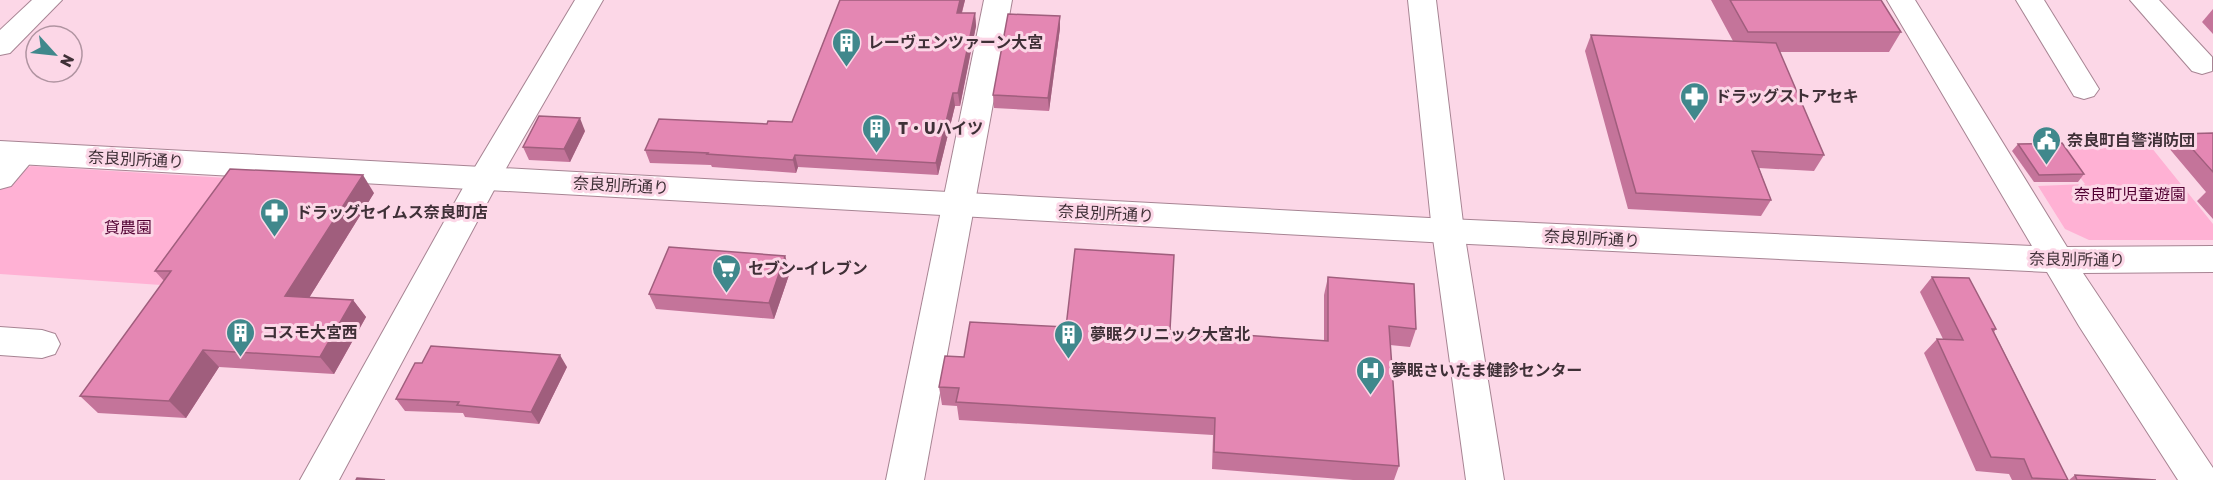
<svg xmlns="http://www.w3.org/2000/svg" width="2213" height="480" font-family="Rubik,'Noto Sans JP',sans-serif">
<style>
.green{fill:#ffb1d4}
.lines{fill:none;stroke-linecap:round;stroke-linejoin:round}
.street-casing{stroke:#a78493;stroke-width:2}
.secondary-casing{stroke:#a78493;stroke-width:2}
.street{fill:#fff;fill-rule:evenodd}
.secondary{fill:#fff;fill-rule:evenodd}
.wall{fill:#c4749a}
.shaded-wall{fill:#a05e7d}
.building{fill:#e487b3;stroke:#a05e7d;stroke-width:1.5}
.labels{text-anchor:middle;stroke-width:6;stroke-linejoin:round;paint-order:stroke}
.poi-label{font-size:16px;font-weight:bold;fill:#3f3037;stroke:#fcd7e7;text-anchor:start}
.street-label{font-size:16px;fill:#3f3037;stroke:#fcd7e7}
.park-label{font-size:16px;fill:#520032;stroke:#fcd7e7}
</style>
<rect width="100%" height="100%" fill="#fcd7e7"/>
<!-- green -->
<g class="green">
<polygon points="2151,147 2213,224 2213,240 2089,240 2065,229 2038,186 2085,184 2059,149"/>
<polygon points="31,166 244,179 161,285 0,274 0,187 9,177"/>
</g>
<g class="lines">
<defs>
<g id="street">
<polygon points="32,0 62,0 10,53 0,55 0,30"/>
<polygon points="575,0 603,0 501,177 339,480 300,480 469,177"/>
<polygon points="984,0 1012,0 924,480 886,480"/>
<polygon points="1408,0 1436,0 1464,231 1504,480 1466,480 1432,231"/>
<polygon points="2016,0 2044,0 2099,89 2094,96 2084,99 2074,96"/>
<polygon points="2130,0 2159,0 2212,57 2212,71 2202,74 2192,71"/>
<polygon points="22,143 33,146 38,154 11,186 0,189 0,158 11,146"/>
<polygon points="0,327 42,330 55,334 60,344 55,354 42,358 0,355"/>
</g>
<polygon id="secondary" points="1887,0 1915,0 2067,247 2213,246 2213,272 2083,273 2213,468 2213,480 2178,480 2079,326 2047,272 1448,243 0,163 0,141 1448,219 2032,246"/>
</defs>
<!-- street casing -->
<use href="#street" class="street-casing"/>
<!-- secondary casing -->
<use href="#secondary" class="secondary-casing"/>
<!-- street -->
<use href="#street" class="street"/>
<!-- secondary -->
<use href="#secondary" class="secondary"/>
</g>
<!-- wall -->
<g class="wall">
<polygon points="840,0 965,0 962,13 975,13 976,26 960,106 955,106 938,175 798,167 796,173 712,167 711,165 650,163 645,150 767,124 792,122"/>
<polygon points="1711,0 1881,0 1901,32 1889,52 1779,52 1824,155 1814,171 1759,168 1771,200 1761,216 1628,209 1585,51 1591,35 1733,41"/>
<polygon points="2213,9 2213,34 2202,22"/>
<polygon points="1060,16 1060,28 1049,111 994,108 993,95"/>
<polygon points="585,131 570,162 529,160 523,147"/>
<polygon points="2213,133 2213,219 2197,201 2206,192 2168,147 2179,134"/>
<polygon points="2018,144 2084,174 2078,182 2034,182 2012,151"/>
<polygon points="374,193 309,298 353,300 366,317 334,374 219,367 186,418 98,413 80,396 164,281 155,271"/>
<polygon points="785,256 790,272 774,319 656,309 649,294"/>
<polygon points="1328,277 1416,329 1410,347 1390,345 1399,466 1394,480 1353,480 1212,469 1213,435 959,420 957,406 942,405 939,387 964,357 1066,327 1170,330 1324,341 1324,295"/>
<polygon points="1932,277 1996,329 1994,332 2068,480 2012,480 2009,474 1976,471 1924,353 1937,339 1943,339 1920,292"/>
<polygon points="567,367 539,424 465,417 463,413 405,411 396,399"/>
<polygon points="2075,475 2156,480 2069,480"/>
</g>
<!-- shaded-wall -->
<g class="shaded-wall">
<polygon points="960,0 965,0 958,26 957,13"/>
<polygon points="975,13 976,26 960,106 958,93"/>
<polygon points="1060,16 1060,28 1049,111 1048,98"/>
<polygon points="953,93 955,106 938,175 936,163"/>
<polygon points="580,118 585,131 570,162 564,149"/>
<polygon points="795,155 798,167 796,173 793,160"/>
<polygon points="363,175 374,193 299,314 285,296"/>
<polygon points="785,256 790,272 774,319 769,303"/>
<polygon points="353,300 366,317 334,374 320,357"/>
<polygon points="203,350 219,367 186,418 169,401"/>
<polygon points="560,355 567,367 539,424 531,412"/>
</g>
<!-- building -->
<g class="building">
<polygon points="840,0 960,0 957,13 975,13 958,93 953,93 936,163 795,155 793,160 707,154 708,153 645,150 659,119 767,124 768,121 792,122"/>
<polygon points="1730,0 1881,0 1901,32 1748,32"/>
<polygon points="1008,14 1060,16 1048,98 993,95"/>
<polygon points="1591,35 1776,43 1824,155 1752,151 1771,200 1636,193"/>
<polygon points="539,116 580,118 564,149 523,147"/>
<polygon points="2213,133 2213,172 2179,134"/>
<polygon points="2062,143 2084,174 2039,175 2018,144"/>
<polygon points="230,169 363,175 285,296 353,300 320,357 203,350 169,401 80,396 171,271 155,271"/>
<polygon points="669,247 785,256 769,303 649,294"/>
<polygon points="1075,249 1174,255 1170,330 1328,341 1328,277 1414,284 1416,329 1389,326 1399,466 1214,452 1215,418 956,402 959,388 939,387 945,356 964,357 970,322 1066,327"/>
<polygon points="1932,277 1969,278 1996,329 1992,329 2068,480 2032,478 2024,459 1991,457 1937,339 1963,340"/>
<polygon points="431,346 560,355 531,412 457,405 459,402 396,399 415,363 422,363"/>
<polygon points="2075,475 2156,480 2077,480"/>
<polygon points="357,478 385,480 356,480"/>
</g>
<!-- icons -->
<defs>
<symbol id="building-pin" viewBox="-11 -11 22 30"><path d="M0 17L-7.5 6A9.5 9.5 0 1 1 7.5 6Z" fill="#40888c" stroke="#fcd7e7"/><path d="M-4-6H4V6H1V3H-1V6H-4ZM-2.5-4.3h1.7v1.8h-1.7ZM.8-4.3h1.7v1.8H.8ZM-2.5-1h1.7V.8h-1.7ZM.8-1h1.7V.8H.8Z" fill="#fff"/></symbol>
<symbol id="pharmacy-pin" viewBox="-11 -11 22 30"><path d="M0 17L-7.5 6A9.5 9.5 0 1 1 7.5 6Z" fill="#40888c" stroke="#fcd7e7"/><path d="M-2-6h4v4h4v4h-4v4h-4v-4h-4v-4h4Z" fill="#fff"/></symbol>
<symbol id="civic-pin" viewBox="-11 -11 22 30"><path d="M0 17L-7.5 6A9.5 9.5 0 1 1 7.5 6Z" fill="#40888c" stroke="#fcd7e7"/><path d="M-.6-6.5H3V-4.5H.6V-3L4-1V1h2V6H-6V1h2V-1L-.6-3ZM-1.2 2.5V6h2.4V2.5Z" fill="#fff"/></symbol>
<symbol id="supermarket-pin" viewBox="-11 -11 22 30"><path d="M0 17L-7.5 6A9.5 9.5 0 1 1 7.5 6Z" fill="#40888c" stroke="#fcd7e7"/><path d="M-6-5.5h2.5l.6 2H6L4.5 2H-2.5L-4.4-4H-6ZM-1.5 3.2a1.3 1.3 0 1 0 .1 0ZM3 3.2a1.3 1.3 0 1 0 .1 0Z" fill="#fff"/></symbol>
<symbol id="hospital-pin" viewBox="-11 -11 22 30"><path d="M0 17L-7.5 6A9.5 9.5 0 1 1 7.5 6Z" fill="#40888c" stroke="#fcd7e7"/><path d="M-5-5h3v3.5h4V-5h3V5h-3V1.5h-4V5h-3Z" fill="#fff"/></symbol>
</defs>
<g fill-rule="evenodd">
<use href="#building-pin" x="830" y="26" width="33" height="45"/>
<use href="#pharmacy-pin" x="1678" y="80" width="33" height="45"/>
<use href="#building-pin" x="860" y="112" width="33" height="45"/>
<use href="#civic-pin" x="2030" y="124" width="33" height="45"/>
<use href="#pharmacy-pin" x="258" y="196" width="33" height="45"/>
<use href="#supermarket-pin" x="710" y="252" width="33" height="45"/>
<use href="#building-pin" x="224" y="316" width="33" height="45"/>
<use href="#building-pin" x="1052" y="318" width="33" height="45"/>
<use href="#hospital-pin" x="1354" y="354" width="33" height="45"/>
</g>
<g class="labels">
<!-- poi labels -->
<g class="poi-label">
<text x="868" y="48">レーヴェンツァーン大宮</text>
<text x="1715" y="102">ドラッグストアセキ</text>
<text x="898" y="134">T・Uハイツ</text>
<text x="2067" y="146">奈良町自警消防団</text>
<text x="296" y="218">ドラッグセイムス奈良町店</text>
<text x="748" y="274">セブン-イレブン</text>
<text x="262" y="338">コスモ大宮西</text>
<text x="1090" y="340">夢眠クリニック大宮北</text>
<text x="1391" y="376">夢眠さいたま健診センター</text>
</g>
<!-- street labels -->
<g class="street-label">
<text transform="translate(136 159) rotate(3)" y="6">奈良別所通り</text>
<text transform="translate(621 185) rotate(3)" y="6">奈良別所通り</text>
<text transform="translate(1106 213) rotate(3)" y="6">奈良別所通り</text>
<text transform="translate(1592 238) rotate(3)" y="6">奈良別所通り</text>
<text transform="translate(2077 259) rotate(1)" y="6">奈良別所通り</text>
</g>
<!-- park labels -->
<g class="park-label">
<text x="2130" y="200">奈良町児童遊園</text>
<text x="128" y="233">貸農園</text>
</g>
</g>
<!-- north arrow -->
<g transform="translate(54 54) rotate(117)"><circle r="28" fill="#fcd7e7" stroke="#b094a1" stroke-width="1.5"/>
<path d="M0-4.5L10 22L0 15L-10 22Z" fill="#40888c"/>
<text y="-9" font-size="16" font-weight="bold" text-anchor="middle" fill="#3f3037">N</text>
</g>
</svg>
